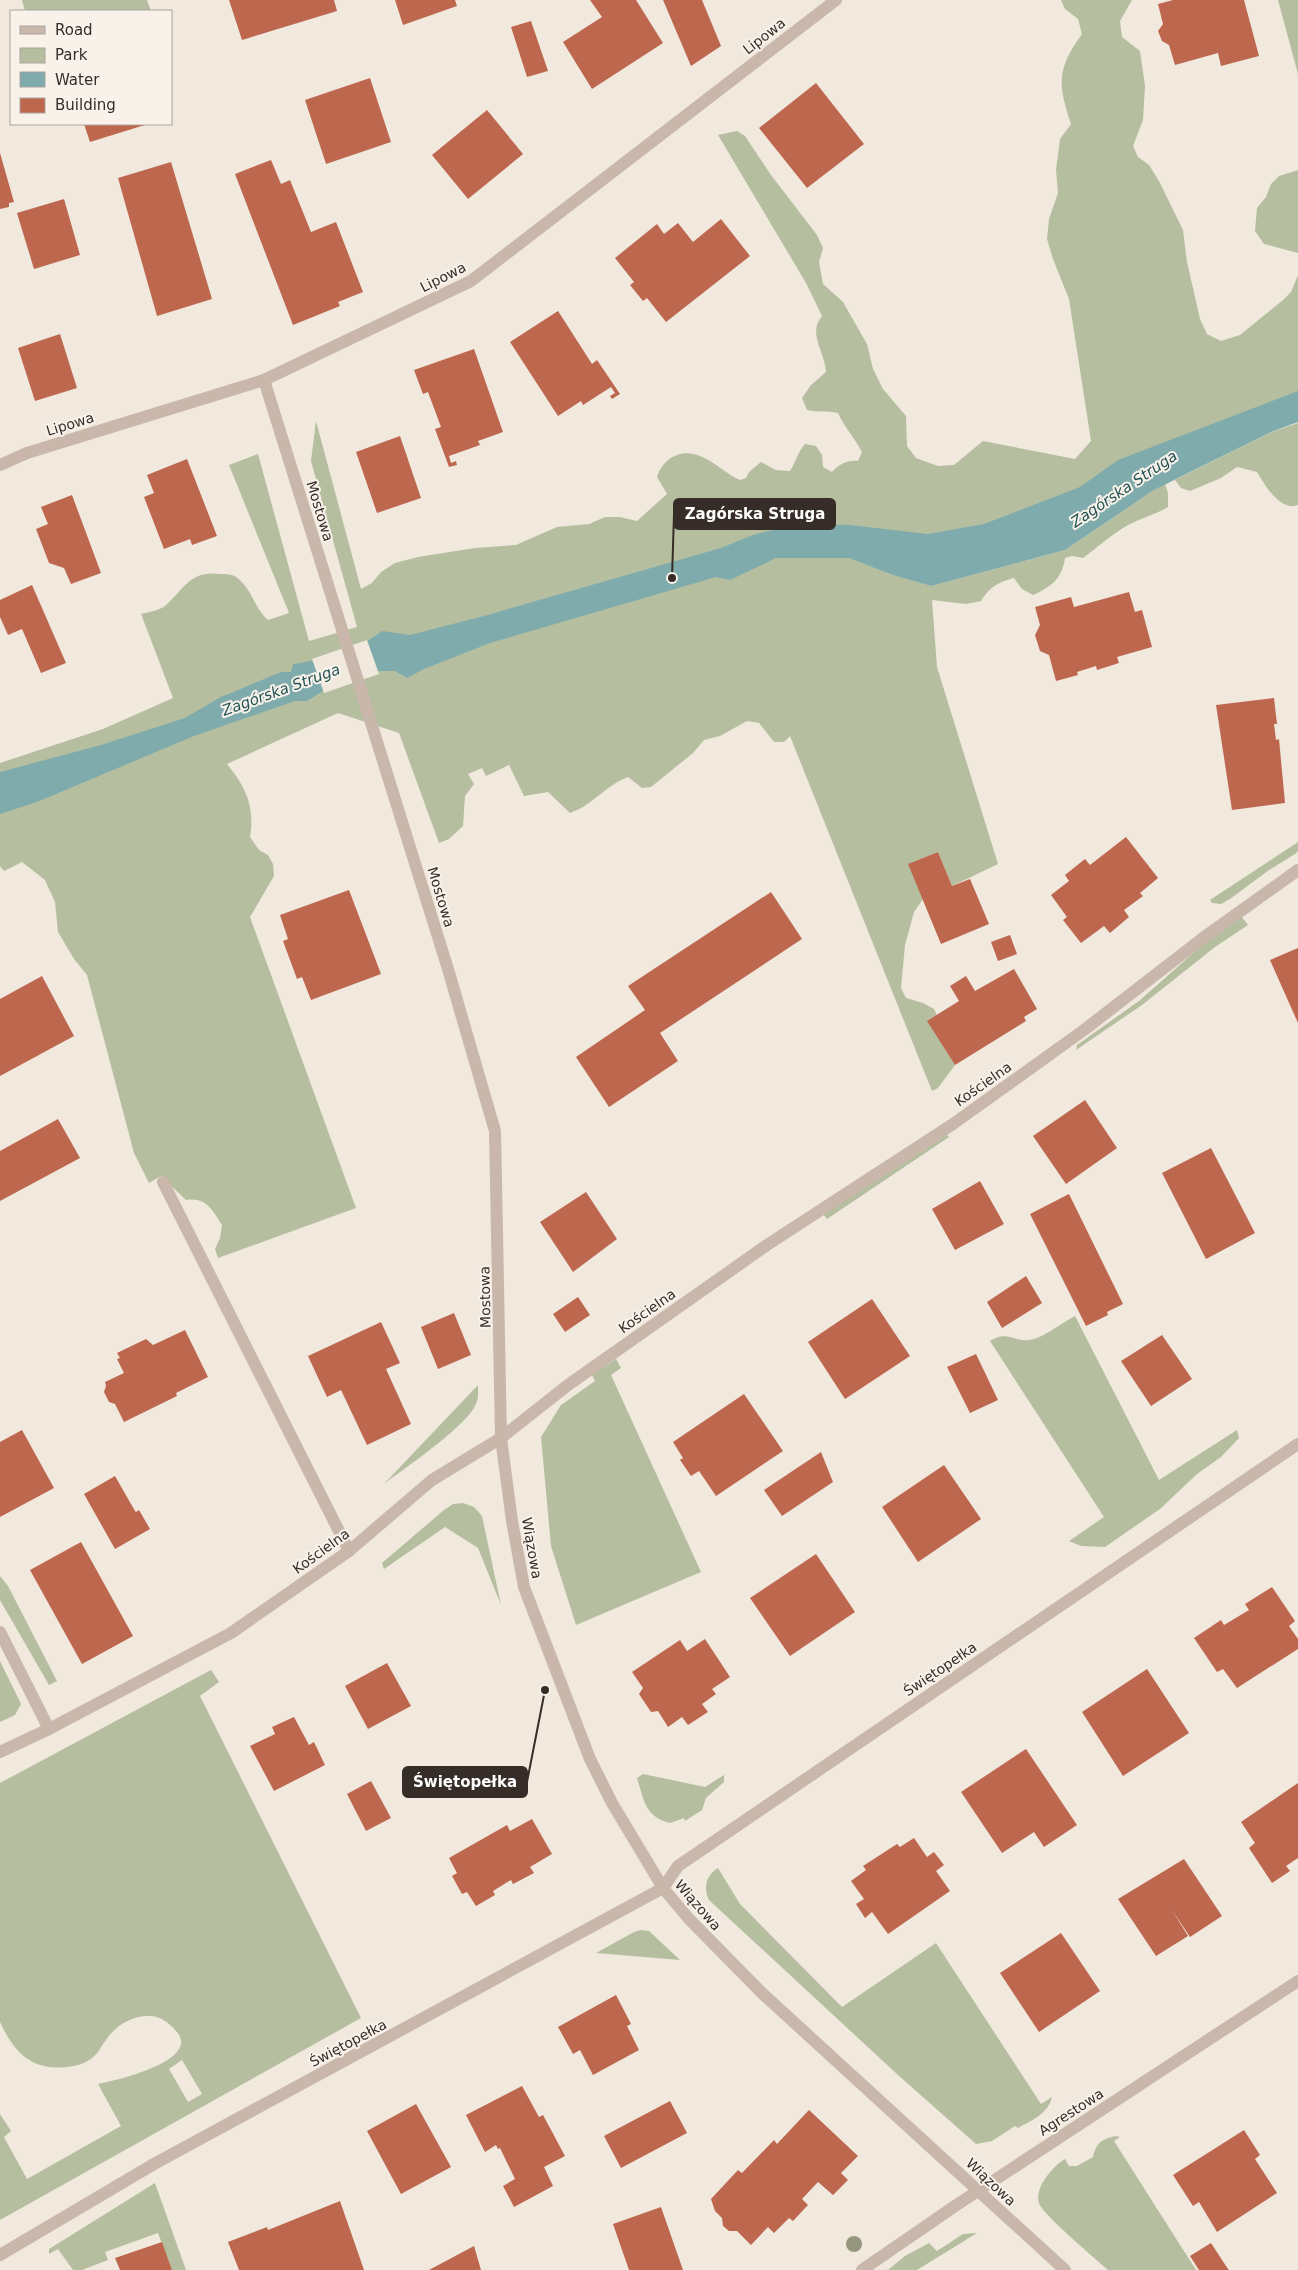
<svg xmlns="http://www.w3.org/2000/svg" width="1298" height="2270" font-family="'DejaVu Sans',sans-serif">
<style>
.green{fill:#b5bf9f;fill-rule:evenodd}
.water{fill:#7fabac}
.pier{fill:#f1e8de}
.building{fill:#be674f}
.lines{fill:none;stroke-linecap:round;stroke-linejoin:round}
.minor{stroke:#c8b7aa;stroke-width:12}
.tree{fill:#94967e}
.labels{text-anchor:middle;stroke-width:4;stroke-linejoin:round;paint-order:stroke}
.street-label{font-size:14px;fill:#362d29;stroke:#f9f2ea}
.water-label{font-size:15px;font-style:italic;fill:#215355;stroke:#f9f2ea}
.leader{fill:none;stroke:#362d29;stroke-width:2}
.callout-dot{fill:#362d29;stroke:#f9f2ea;stroke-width:2}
.callout{fill:#362d29;stroke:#362d29;stroke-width:2}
.callout-label{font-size:15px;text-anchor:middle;font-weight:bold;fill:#fff}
</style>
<rect width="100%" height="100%" fill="#f1e8de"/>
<!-- green -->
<g class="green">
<polygon points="22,0 147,0 151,11 25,11"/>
<path d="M1061,0h71l-12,21 2,16 18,14 5,35 -2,34 -10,26 5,11 11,8 10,16 24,49 4,32 13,57 7,15 14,7 19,-6 43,-35 8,-8 7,-17v140l-410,158 43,13 134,-36 89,-60 11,-6 3,9v14c-13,8 -27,11 -40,18 -16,9 -30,22 -45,33l-11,-2 -7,2c-3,21 -14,29 -32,37l-11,-6 -8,-11c-15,4 -25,9 -33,23l-15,3 -34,-4 5,67 61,197 -46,22 -14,-34 -29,12 14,35 -9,13 -9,33 -4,43 5,10 17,5 11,6 3,6 -9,6 27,44 -17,23 -6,3 -142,-355 -6,6h-10l-15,-19 -12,-2 -27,15 -16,4 -11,13 -42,34 -9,1 -14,-11c-22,8 -35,28 -58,36l-22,-21 -24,4 -15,-31 -23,11 -4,-8 -14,6 6,10 -9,12 -2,30 -14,13 -10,4 -40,-110 -61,-20 -111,51c19,23 28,43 23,73l9,13 9,5 5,9 1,12 -24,41 106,291 -138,50 -3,-9 5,-11 2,-13c-10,-15 -15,-28 -36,-25l-25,-24 -12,7 -15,-30 -47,-178 -13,-16 -16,-27 -3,-30 -10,-22 -23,-18 -18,9 -4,-5v-103l103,-34 70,-31 -32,-84c8,-2 20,-4 25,-9 19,-17 24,-35 55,-31 5,0 11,0 15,3 16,11 18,31 32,43l21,-7 -60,-148 29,-11 51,187 48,-14 -46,-166 5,-40 45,168 11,-6 9,-11 14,-9 23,-6 57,-9 41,-3 41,-18 32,-3 16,-7h15l17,4 30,-27 -10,-17c6,-18 23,-29 43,-21 14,5 26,18 40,24l6,-2 3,-6 12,-10 15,8 14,1c6,-9 7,-18 15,-27l11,2 6,9 1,12 9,5c8,-8 14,-12 26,-11l4,-9c-7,-14 -18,-25 -24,-39 -10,-3 -20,0 -31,-3l-5,-12 9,-13 15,-13c-1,-21 -19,-38 -4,-56l-16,-33 -88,-148 19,-4 8,5 26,39 46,60 6,13 -4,14 4,22 20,18 24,42 6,25 10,20 23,27 1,30 9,12 22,8 16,-1 29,-24 92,18 16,-18 -22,-142 -16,-40 -6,-20 2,-20 9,-26 -2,-23 4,-31 11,-15c-13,-40 -15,-54 11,-90l-4,-15 -13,-10z"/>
<polygon points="1278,0 1298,0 1298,74"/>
<polygon points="1298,170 1298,253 1264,244 1255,231 1257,208 1266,197 1271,184 1279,176"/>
<path d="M1298,423v82c-18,7 -33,-20 -41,-33l-20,-5 -16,11 -31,13 -9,-3 -6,-8 94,-47z"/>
<polygon points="1298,842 1298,851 1295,854 1269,870 1230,899 1221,904 1212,903 1210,900 1213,898"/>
<polygon points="1241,916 1248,925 1215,947 1142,1005 1076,1050 1077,1045 1139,1001 1208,940"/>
<polygon points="947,1135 949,1137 827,1219 823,1214"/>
<path d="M1075,1316l84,164 78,-50 2,8 -18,19 -24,17 -37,35 -55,38 -24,-1 -12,-5 35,-24 -114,-176c18,-11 23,1 39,-1 15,-2 32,-17 46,-24z"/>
<polygon points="616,1359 621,1368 611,1375 701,1572 576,1625 551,1546 541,1437 561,1405 595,1381 592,1375"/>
<path d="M478,1385c0,6 1,13 -2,19 -9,22 -71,64 -92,80z"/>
<polygon points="463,1503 474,1507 482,1516 501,1605 478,1548 445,1527 384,1569 382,1563 444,1510 453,1504"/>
<polygon points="0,1576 8,1586 57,1681 49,1685 0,1600"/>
<polygon points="0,1661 21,1704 15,1715 0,1722"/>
<path d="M211,1670l8,12 -19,14 161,322 -361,202v-106l11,17 -7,6 23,42 94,-53 -23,-42c18,-3 105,-24 78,-53 -7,-8 -14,-14 -25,-15 -18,-1 -35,9 -45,24 -5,6 -8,14 -14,18 -7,6 -17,8 -25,9 -36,4 -53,-15 -67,-45v-239zM182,2060l20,34 -14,8 -19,-33z"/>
<path d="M643,1774l62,13 19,-12v7l-18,16 -4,12 -17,11 -1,-3 -14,5c-25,-6 -26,-23 -33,-45z"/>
<path d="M718,1868l22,36 102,103 94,-64 105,161 11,-7c-4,17 -20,23 -34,31l-3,-2 -23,15 -16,3 -78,-69 -189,-175c-6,-12 -3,-25 9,-32z"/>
<polygon points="641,1930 649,1931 680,1960 596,1953 634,1932"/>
<path d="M1116,2136l4,1 -6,4 82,129h-88c-12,-11 -66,-56 -69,-67 -5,-15 14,-37 26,-44l4,7h8l16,-9c3,-14 9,-18 23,-21z"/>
<polygon points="155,2183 186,2270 172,2270 158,2233 105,2252 108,2260 82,2270 73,2270 58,2249 49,2254 49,2249"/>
<polygon points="977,2233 917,2270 888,2270 905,2256 929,2243 937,2251 963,2234"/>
</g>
<!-- water -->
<path class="water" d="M1298,391v31l-29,11 -115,57 -89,60 -134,36 -38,-11 -44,-17h-73l-46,22 -14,-3 -226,66 -66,26 -17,9 -12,-7h-17l-55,20 -16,10h-12l-101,35 -157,66 -37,12v-42l101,-27 84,-27 34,-20 62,-26h10l2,-8c30,-4 65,-14 89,-33l28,4 74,-19 237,-68 32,-13 46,-11 51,1 78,9 56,-10 96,-37 38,-27z"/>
<!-- pier -->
<polygon class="pier" points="367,640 379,674 324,693 312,659"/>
<!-- building -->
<g class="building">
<polygon points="229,0 334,0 337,11 242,40"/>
<polygon points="395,0 455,0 457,6 403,25"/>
<polygon points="590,0 636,0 663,43 592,89 563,42 602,17"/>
<polygon points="663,0 702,0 721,46 691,66"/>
<polygon points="1173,0 1244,0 1259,56 1221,66 1218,53 1175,65 1169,45 1162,41 1158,31 1163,24 1158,4"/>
<polygon points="531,21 548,71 527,77 511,27"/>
<polygon points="370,78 391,142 326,164 305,100"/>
<polygon points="816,83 864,144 807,188 759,128"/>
<polygon points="487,110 523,154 468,199 432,155"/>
<polygon points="84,124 148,124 90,142"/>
<polygon points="0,153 14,202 9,203 9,207 0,209"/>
<polygon points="271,160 281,184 290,180 311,232 336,222 363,292 338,302 340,306 293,325 235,174"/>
<polygon points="171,162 212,299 157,316 118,178"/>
<polygon points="64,199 80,255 34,269 17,213"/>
<polygon points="721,219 750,256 666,322 647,298 643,301 630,285 634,282 615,258 657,224 664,234 678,223 693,242"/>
<polygon points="558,311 592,364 597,360 620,394 612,399 610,396 615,393 611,387 583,405 581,401 558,416 510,342"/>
<polygon points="60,334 77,388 35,401 18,348"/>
<polygon points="474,349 503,432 478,441 480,445 449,456 451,463 456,461 457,465 449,467 435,429 441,427 428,392 423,394 414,370"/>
<polygon points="400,436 421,498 377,513 356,452"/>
<polygon points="187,459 217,536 192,545 190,539 164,549 144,497 154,493 147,475"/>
<polygon points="72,495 101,573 71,584 64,568 49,563 36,529 48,524 41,507"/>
<polygon points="32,585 66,663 41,673 22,629 8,635 0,617 0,600"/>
<polygon points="1129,592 1135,612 1142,610 1152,647 1117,657 1119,663 1097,670 1096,666 1077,672 1078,675 1056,681 1049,655 1040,651 1035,635 1040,625 1035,607 1071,597 1074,607"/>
<polygon points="1274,698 1277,724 1274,724 1276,740 1279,739 1285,803 1232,810 1216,705"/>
<polygon points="1126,837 1158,878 1140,893 1143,896 1124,910 1129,917 1110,933 1104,926 1081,943 1063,920 1067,917 1051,895 1069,881 1065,875 1085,859 1090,865"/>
<polygon points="938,852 952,886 970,879 989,924 941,944 908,864"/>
<polygon points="349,890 381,974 311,1000 302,977 297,979 283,941 288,939 280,915"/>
<polygon points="771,892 802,939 660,1033 678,1061 609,1107 576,1057 645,1010 628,986"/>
<polygon points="1010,935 1017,954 998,961 991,942"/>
<polygon points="1298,948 1298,1023 1270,960"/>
<polygon points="1014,969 1037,1009 1024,1017 1026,1021 955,1065 927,1021 959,1001 950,986 966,976 975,991"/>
<polygon points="42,976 74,1036 0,1076 0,999"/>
<polygon points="1085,1100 1117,1148 1066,1184 1033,1136"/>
<polygon points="58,1119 80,1158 0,1201 0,1151"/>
<polygon points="1211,1148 1255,1233 1206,1259 1162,1173"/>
<polygon points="980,1181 1004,1224 955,1250 932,1209"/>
<polygon points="586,1192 617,1239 573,1272 540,1222"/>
<polygon points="1069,1194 1123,1304 1107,1312 1108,1315 1086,1326 1030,1214"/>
<polygon points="1026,1276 1042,1303 1002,1328 987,1302"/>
<polygon points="578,1297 590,1315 565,1332 553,1314"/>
<polygon points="872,1299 910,1356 845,1399 808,1342"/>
<polygon points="454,1313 471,1355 438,1369 421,1327"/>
<polygon points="381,1322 400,1363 386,1369 411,1424 367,1445 341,1390 327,1397 308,1356"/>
<polygon points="185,1330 208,1377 176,1393 177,1396 124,1422 115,1404 109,1402 104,1392 106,1386 105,1382 124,1373 117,1359 120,1358 117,1353 146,1339 153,1345"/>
<polygon points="1162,1335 1192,1379 1151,1406 1121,1361"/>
<polygon points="976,1354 998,1400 970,1413 947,1367"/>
<polygon points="744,1394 783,1451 716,1496 699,1471 691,1476 680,1460 683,1458 673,1442"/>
<polygon points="22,1430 54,1488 0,1517 0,1442"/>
<polygon points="821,1452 833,1482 782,1516 764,1490"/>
<polygon points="944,1465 981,1519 918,1562 882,1507"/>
<polygon points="115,1476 135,1511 136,1512 139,1510 150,1529 115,1549 84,1494"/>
<polygon points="81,1542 133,1636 82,1664 30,1570"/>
<polygon points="816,1554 855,1612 790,1656 750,1598"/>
<polygon points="1272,1587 1295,1621 1289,1626 1298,1639 1298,1649 1237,1688 1223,1669 1217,1672 1194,1638 1221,1620 1224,1625 1249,1610 1245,1604"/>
<polygon points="705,1639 730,1677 712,1689 716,1694 702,1704 708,1712 688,1725 682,1717 668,1727 658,1711 651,1712 639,1694 643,1688 632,1672 680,1640 687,1651"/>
<polygon points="387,1663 411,1706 368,1729 345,1686"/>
<polygon points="1147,1669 1189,1733 1123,1776 1082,1712"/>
<polygon points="294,1717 309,1745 314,1742 325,1765 274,1791 250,1746 275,1734 272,1727"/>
<polygon points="1026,1749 1077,1825 1044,1847 1034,1832 1002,1853 961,1792"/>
<polygon points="371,1781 391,1818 366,1831 347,1794"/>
<polygon points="1298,1783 1298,1858 1286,1866 1290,1871 1272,1883 1249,1848 1255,1843 1241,1822"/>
<polygon points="532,1819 552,1854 530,1867 534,1873 513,1884 511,1880 493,1891 495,1895 476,1906 467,1892 462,1894 452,1876 457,1873 449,1858 507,1825 510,1831"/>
<polygon points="914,1838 927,1857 934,1852 944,1865 936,1871 950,1891 888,1934 872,1912 865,1918 856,1904 864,1899 851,1881 866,1870 863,1866 897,1844 900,1847"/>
<polygon points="1184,1859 1222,1916 1190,1937 1172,1910 1188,1936 1156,1956 1118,1899"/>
<polygon points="1061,1933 1100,1991 1039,2032 1000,1973"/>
<polygon points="616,1995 631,2024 627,2026 639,2050 593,2075 580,2050 573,2054 558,2027"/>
<polygon points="522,2086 539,2117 543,2115 565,2156 544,2167 553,2186 514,2207 503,2186 515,2179 500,2148 498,2149 496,2145 485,2152 466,2115"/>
<polygon points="670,2101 687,2133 621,2168 604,2136"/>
<polygon points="416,2104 451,2167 401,2194 367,2131"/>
<polygon points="809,2110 858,2156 841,2173 848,2180 833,2195 818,2182 802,2199 808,2205 793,2221 789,2218 774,2233 768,2227 751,2245 737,2231 729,2231 723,2226 722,2218 715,2211 711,2199 738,2170 742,2173 774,2140 777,2144"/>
<polygon points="1244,2130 1260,2155 1255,2159 1277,2193 1217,2232 1199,2202 1193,2206 1173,2175"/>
<polygon points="340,2201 364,2270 239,2270 228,2242 267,2227 268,2230"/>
<polygon points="661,2207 683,2270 629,2270 613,2224"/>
<polygon points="162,2242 172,2270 120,2270 115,2258"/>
<polygon points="1211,2243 1226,2266 1229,2270 1199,2270 1190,2256"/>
<polygon points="474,2246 481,2270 429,2270"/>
</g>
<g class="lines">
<!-- minor -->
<g class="minor">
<polyline points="264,380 448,969 495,1131 501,1438 512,1521 524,1587 590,1759 612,1803 663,1888 689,1919 763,1994 1065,2270"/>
<polyline points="0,465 27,453 264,380 471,281 836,0"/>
<polyline points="163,1182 349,1551"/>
<polyline points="0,1632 49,1729"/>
<polyline points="0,1752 49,1729 231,1633 349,1551 432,1480 501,1438 568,1385 767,1245 953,1124 1084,1030 1203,938 1298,870"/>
<polyline points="0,2255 154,2164 663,1888 678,1866 1298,1444"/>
<polyline points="862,2270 955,2206 1298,1981"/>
</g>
</g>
<!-- trees -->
<circle class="tree" cx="854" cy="2244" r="8"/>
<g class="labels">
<!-- street labels -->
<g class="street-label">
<text transform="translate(764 36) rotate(-38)" y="5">Lipowa</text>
<text transform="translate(443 277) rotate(-27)" y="5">Lipowa</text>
<text transform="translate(70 424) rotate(-17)" y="5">Lipowa</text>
<text transform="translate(320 511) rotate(73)" y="5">Mostowa</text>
<text transform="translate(441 897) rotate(73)" y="5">Mostowa</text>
<text transform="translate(983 1084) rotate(-35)" y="5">Kościelna</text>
<text transform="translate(485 1297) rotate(-91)" y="5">Mostowa</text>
<text transform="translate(647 1311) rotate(-35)" y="5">Kościelna</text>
<text transform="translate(532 1548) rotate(80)" y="5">Wiązowa</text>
<text transform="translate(321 1551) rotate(-36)" y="5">Kościelna</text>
<text transform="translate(940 1669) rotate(-34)" y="5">Świętopełka</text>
<text transform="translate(698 1905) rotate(49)" y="5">Wiązowa</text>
<text transform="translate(348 2043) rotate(-28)" y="5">Świętopełka</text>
<text transform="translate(1071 2112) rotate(-33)" y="5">Agrestowa</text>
<text transform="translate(991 2182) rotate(43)" y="5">Wiązowa</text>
</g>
<!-- water labels -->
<g class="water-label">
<text transform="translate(1124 489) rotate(-34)" y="5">Zagórska Struga</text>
<text transform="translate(281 690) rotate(-20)" y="5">Zagórska Struga</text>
</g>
</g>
<!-- callouts -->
<path class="leader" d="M672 578L674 514M545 1690L527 1782"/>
<g class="callout-dot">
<circle cx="672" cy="578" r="5"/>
<circle cx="545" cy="1690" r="5"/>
</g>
<g class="callout">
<rect x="674" y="499" width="161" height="30" rx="5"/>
<rect x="403" y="1767" width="124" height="30" rx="5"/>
</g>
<g class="callout-label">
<text x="755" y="519">Zagórska Struga</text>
<text x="465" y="1787">Świętopełka</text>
</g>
<!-- legend -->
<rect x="10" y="10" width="162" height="115" fill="#f9f2ea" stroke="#aba39d"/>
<rect x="20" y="26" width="25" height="8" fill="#c8b7aa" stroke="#aba39d"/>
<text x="55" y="35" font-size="15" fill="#362d29">Road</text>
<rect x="20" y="48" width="25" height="15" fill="#b5bf9f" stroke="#aba39d"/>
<text x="55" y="60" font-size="15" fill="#362d29">Park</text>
<rect x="20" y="72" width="25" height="15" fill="#7fabac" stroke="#aba39d"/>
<text x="55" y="85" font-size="15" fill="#362d29">Water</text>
<rect x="20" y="98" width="25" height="15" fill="#be674f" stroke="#aba39d"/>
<text x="55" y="110" font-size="15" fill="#362d29">Building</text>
</svg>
